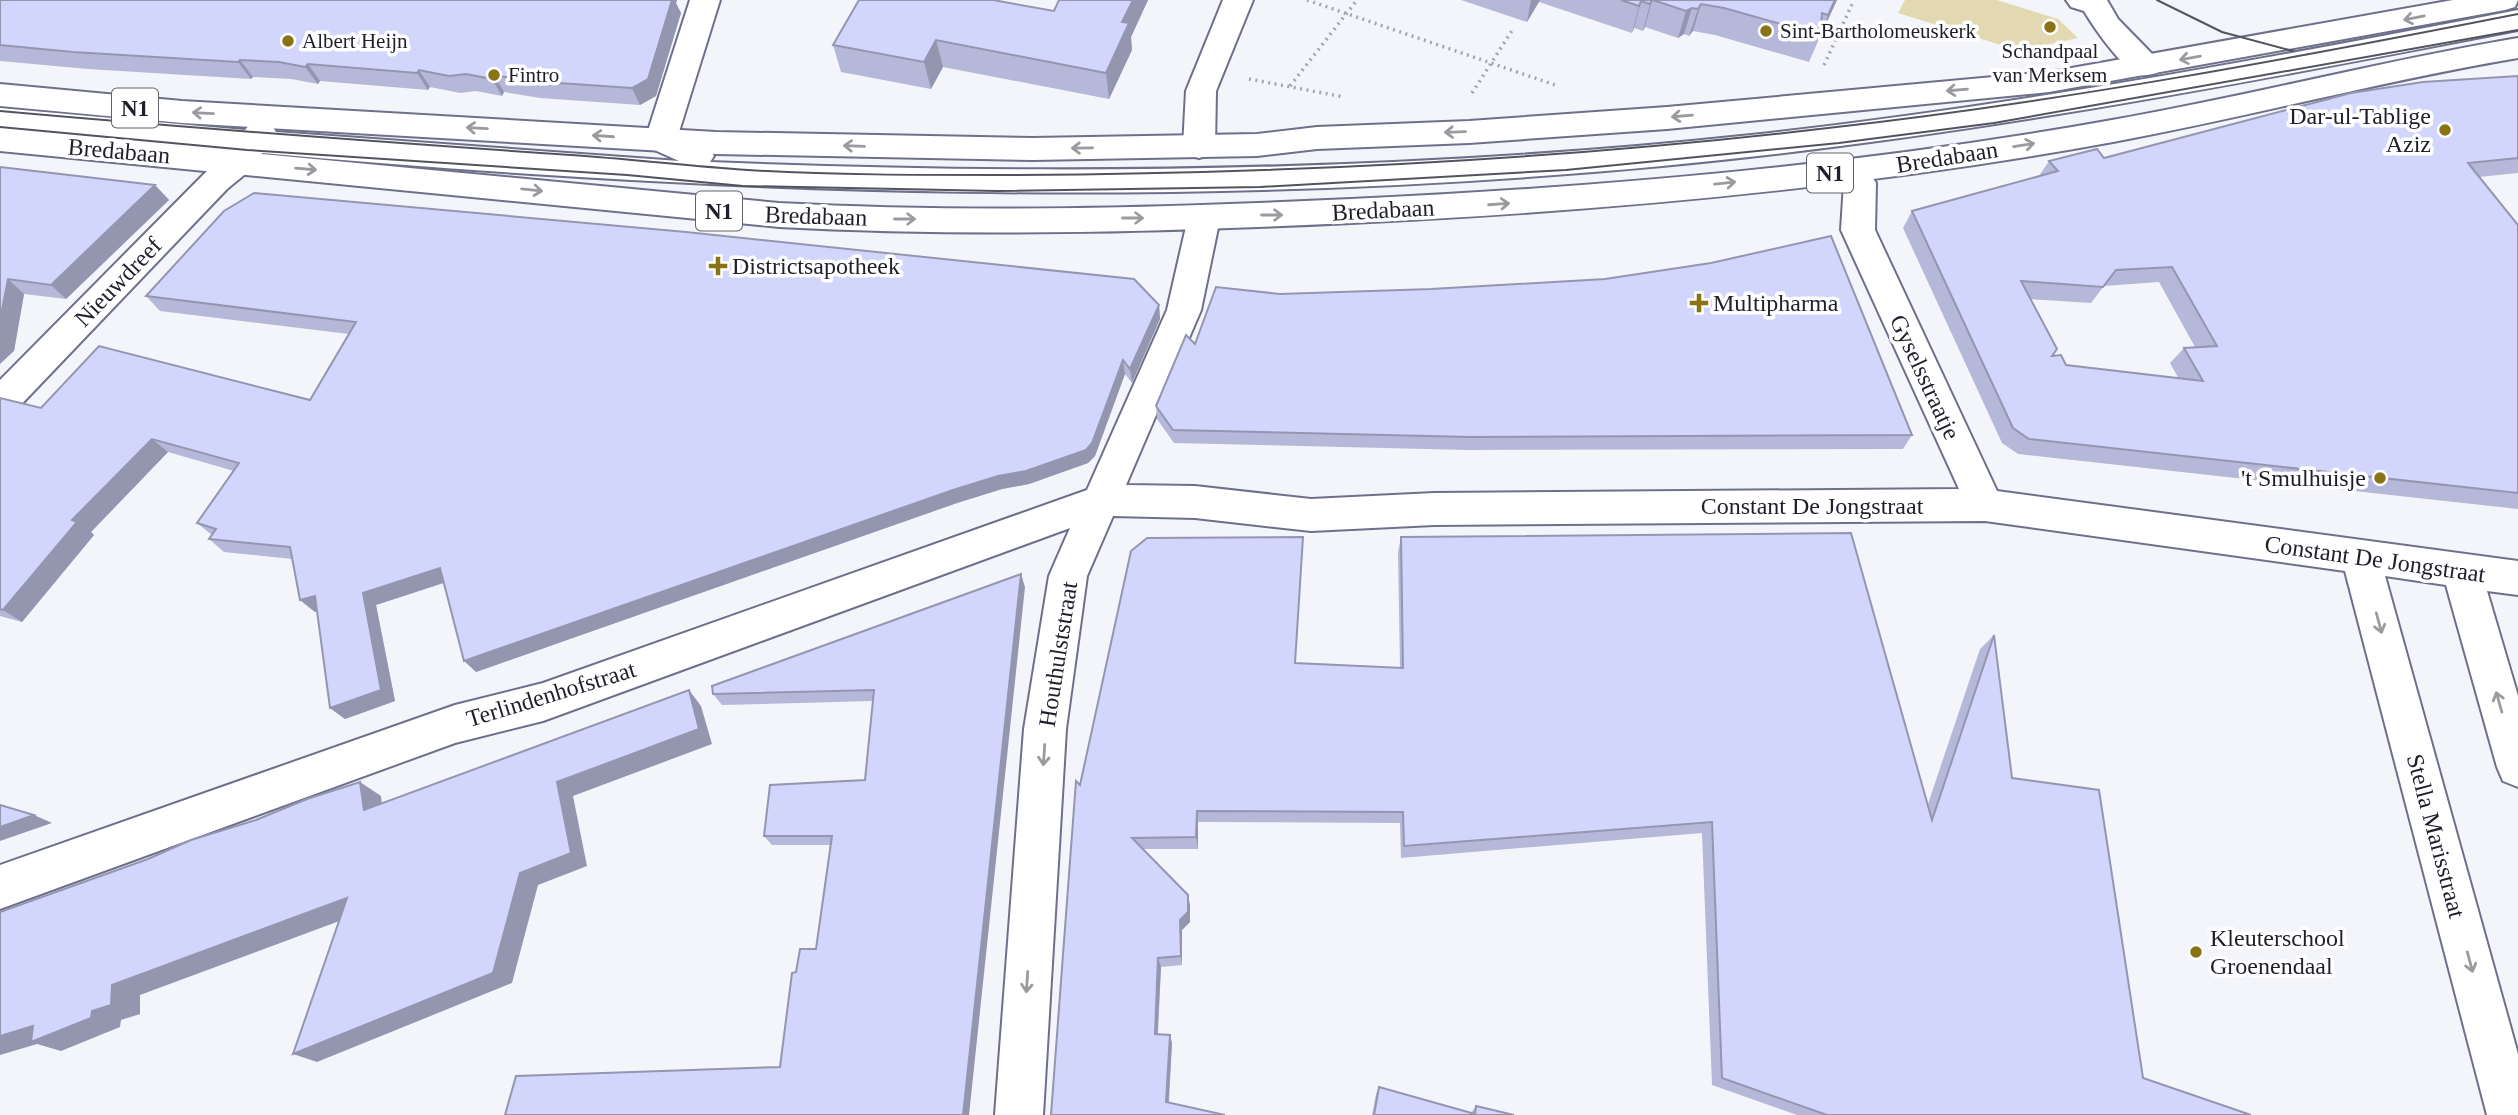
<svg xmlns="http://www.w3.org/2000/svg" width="2518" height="1115" font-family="'Times New Roman',serif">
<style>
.green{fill:#e2d8b1}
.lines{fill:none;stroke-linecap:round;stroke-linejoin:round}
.minor-casing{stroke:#6e708b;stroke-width:4}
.major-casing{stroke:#6e708b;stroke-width:4}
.path{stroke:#a4a5ad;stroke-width:3.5;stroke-dasharray:2 4.5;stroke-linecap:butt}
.minor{fill:#fff;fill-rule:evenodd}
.major{fill:#fff;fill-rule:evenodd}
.tram{stroke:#52535d;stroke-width:2}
.wall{fill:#b5b8d9;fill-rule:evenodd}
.shaded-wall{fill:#9496b0}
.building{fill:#d3d6fc;stroke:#9496b0;stroke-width:2;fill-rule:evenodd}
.oneway{stroke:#9a9a9f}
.poi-dot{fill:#897315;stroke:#fff;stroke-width:2.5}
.labels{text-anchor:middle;stroke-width:7;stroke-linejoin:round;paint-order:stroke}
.far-poi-label{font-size:21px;fill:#1e1f2a;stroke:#fff;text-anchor:start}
.shield{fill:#fff;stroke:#62626a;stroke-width:2}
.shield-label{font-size:23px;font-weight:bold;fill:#1e1f2a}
.poi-label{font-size:24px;fill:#1e1f2a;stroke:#fff;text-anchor:start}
.street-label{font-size:24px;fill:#1e1f2a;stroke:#fff}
</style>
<rect width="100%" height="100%" fill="#f4f5fb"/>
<!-- green -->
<polygon class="green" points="1905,0 1997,0 2058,19 2078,38 2020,51 1898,13"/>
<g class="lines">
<defs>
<g id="minor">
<path d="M690,0h30l-42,135 31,13 5,8 -4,6c348,14 695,10 1041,-27 258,-28 513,-76 767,-125v20c-283,55 -568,109 -856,136 -467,44 -934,29 -1400,-13l-13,18 -22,18 -214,224 -13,4v-37l205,-207 25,-22 -230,-21v-22l245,22c7,-10 16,-9 26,-6l5,8 403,29 -29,-13 -5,-8z"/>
<polygon points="1223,0 1253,0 1216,91 1215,147 1210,155 1199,158 1188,155 1183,147 1186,91"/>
<path d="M2066,0h41l11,19 39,40 4,7 -4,7c-8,2 -15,4 -22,0 -17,-11 -41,-45 -51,-62l-13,-4z"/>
<polygon points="1860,171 1871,175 1876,183 1875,230 1997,491 2518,561 2518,595 2487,591 2518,696 2518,787 2503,781 2497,767 2446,585 2385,576 2518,1054 2518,1115 2487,1115 2345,571 1985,521 1434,525 1311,531 1195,518 1113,516 1087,576 1066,729 1043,1115 995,1115 1024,729 1049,576 1070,528 543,721 455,743 0,909 0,865 455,705 543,683 1087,490 1167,310 1188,218 1192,209 1204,206 1216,209 1220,218 1201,310 1126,485 1195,486 1311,499 1434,493 1959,489 1841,230 1844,183 1849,175"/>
</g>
<g id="major">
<polygon points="2453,0 2518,0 2515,7 2505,10 2049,92 1667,129 1469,143 1317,149 1257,156 1033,160 716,154 182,123 0,106 0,84 182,101 716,132 1033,138 1257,134 1317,127 1469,121 1667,107 2049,72"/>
<path d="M2518,38v20c-136,23 -270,59 -405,84 -251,46 -507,69 -762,81 -189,9 -383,14 -572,4l-779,-76v-22l779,74c190,10 382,5 572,-4 255,-12 510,-34 761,-79 136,-24 270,-59 406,-82z"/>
</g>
</defs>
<!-- minor casing -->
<use href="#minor" class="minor-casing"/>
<!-- major casing -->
<use href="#major" class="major-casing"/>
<!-- path -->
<g class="path">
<polyline points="1307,0 1558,86"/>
<polyline points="1824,65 1854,0"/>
<polyline points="1249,79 1344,97"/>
<polyline points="1290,86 1357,0"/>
<polyline points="1472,93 1513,29"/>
</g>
<!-- minor -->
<use href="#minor" class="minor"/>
<!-- major -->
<use href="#major" class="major"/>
<!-- tram -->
<g class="tram">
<polyline points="2157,0 2222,32 2293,51"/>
<path d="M0,111c190,17 380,31 571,44 59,4 118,11 177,15 84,5 170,5 255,5 275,-1 551,-15 825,-47 231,-26 462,-69 690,-114"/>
<polyline points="0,127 247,150 627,175 743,186 997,191 1260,187 1566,170 1839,143 1994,123 2518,30"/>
</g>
</g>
<!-- wall -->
<g class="wall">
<polygon points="0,0 677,0 676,3 681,13 656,96 640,105 540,98 504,92 502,96 476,91 460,93 430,87 428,90 320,81 318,84 291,79 253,77 251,79 88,69 0,61"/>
<polygon points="1059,0 1148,0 1131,37 1132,50 1109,99 943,67 931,89 841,72 833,45 1054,11"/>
<polygon points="1461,0 1837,0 1819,39 1809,62 1715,35 1693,31 1689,36 1684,34 1678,38 1645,27 1643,31 1634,28 1632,33 1539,2 1527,22"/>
<path d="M2518,76v97l-39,4 39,48v284l-500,-55 -16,-11 -99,-215 9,-17 127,-35 10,-15 55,-3zM2159,282l36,65 -11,1 -14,15 9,16 -113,-14 -14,-9 -22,-57 61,4 13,-17z"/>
<polygon points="0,167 155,185 169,200 66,299 24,294 14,351"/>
<polygon points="146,296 1159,305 1160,319 1132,383 1125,374 1095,456 1088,463 1029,484 1002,489 957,503 476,672 444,583 376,605 395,701 345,719 330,708 317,611 315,612 300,600 292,559 224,552 209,539 212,535 197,523 234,471 168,452 91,532 94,535 22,622 0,616 0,398 41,408 310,400 349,334 160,311"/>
<polygon points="1195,344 1912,435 1903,449 1467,450 1174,443 1157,419 1156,406"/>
<polygon points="1401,537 1928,804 1980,649 1994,635 2012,778 2143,1078 2251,1115 1797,1115 1712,1085 1702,833 1401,858 1400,823 1198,822 1198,849 1143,849 1190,905 1190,922 1182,930 1182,965 1161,967 1158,1034 1172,1043 1169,1103 1051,1115 1080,785 1295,663 1400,668 1398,552"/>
<polygon points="1025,587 780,1067 796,972 816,949 830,845 772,845 764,836 865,780 873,701 722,705 713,694"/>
<polygon points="1379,1087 1471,1113 1476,1106 1514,1115 1372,1115 1376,1094"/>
</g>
<!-- shaded-wall -->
<g class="shaded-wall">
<polygon points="667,0 677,0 676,3 681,13 656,96 640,105 632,88"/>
<polygon points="1133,0 1148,0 1131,37 1132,50 1109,99 1106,73 1122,22"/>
<polygon points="1531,0 1540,0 1527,22"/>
<polygon points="1652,0 1645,27 1643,31 1650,4"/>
<polygon points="1835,0 1837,0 1819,39 1828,15"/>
<polygon points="1641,1 1634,28 1632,33 1639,6"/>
<polygon points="1701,4 1693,31 1689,36 1698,9"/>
<polygon points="1692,8 1684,34 1678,38 1686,11"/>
<polygon points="936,40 943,67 931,89 924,62"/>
<polygon points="240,60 253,77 251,79 238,62"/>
<polygon points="308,64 320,81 318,84 305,67"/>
<polygon points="419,70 430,87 428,90 417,73"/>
<polygon points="494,75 504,92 502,96 492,79"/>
<polygon points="155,185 169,200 66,299 51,285"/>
<polygon points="8,279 24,294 14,351 0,364 0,320"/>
<polygon points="1159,305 1160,319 1132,383 1130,369"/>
<polygon points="1123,360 1125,374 1095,456 1088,463 1029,484 1002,489 957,503 476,672 464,661 953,490"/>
<polygon points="152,439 168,452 91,532 94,535 22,622 3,610 72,520"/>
<polygon points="440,568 452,580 376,605 395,701 345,719 330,708 363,593"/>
<polygon points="1021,574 1025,587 969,1115 963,1115"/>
<polygon points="315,596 329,608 315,612 300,600"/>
<polygon points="689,690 701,706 712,744 573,796 587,866 538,885 512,983 317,1062 293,1054 520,873 557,782"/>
<polygon points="360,782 381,796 384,824 364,810"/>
<polygon points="1197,811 1198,822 1198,849 1196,837"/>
<polygon points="34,815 52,823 0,841 0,827"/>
<polygon points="1188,895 1190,905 1190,922 1182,930 1182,965 1181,956 1180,920"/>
<polygon points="347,898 369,910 140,995 140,1014 121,1020 120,1027 61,1051 37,1044 0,1055 0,1036 33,1026 112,985"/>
<polygon points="1158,958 1161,967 1157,1042 1155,1034"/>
<polygon points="1170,1035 1172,1043 1168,1109 1166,1102"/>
</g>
<!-- building -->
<g class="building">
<polygon points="0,0 672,0 648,79 632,88 530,81 494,75 492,79 466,74 449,76 419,70 417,73 308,64 305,67 279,62 240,60 238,62 73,52 0,45"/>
<polygon points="859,0 993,0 1054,11 1059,0 1133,0 1122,22 1129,23 1106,73 936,40 924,62 833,45"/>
<polygon points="1621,0 1652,0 1650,4 1641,1 1639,6"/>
<polygon points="1653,0 1835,0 1828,15 1822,13 1820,35 1724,8 1701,4 1698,9 1692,8 1686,11"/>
<path d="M2518,76v82l-50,5 50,62v268l-489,-54 -16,-11 -101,-217 146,-40 -9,-10 48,-12 7,9 247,-65 72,-11zM2172,267l45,79 -33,2 19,33 -137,-16 -5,-10 -9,1 5,-7 -36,-68 82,6 13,-17z"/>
<polygon points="0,167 155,185 51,285 8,279 0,320"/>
<polygon points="254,193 686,232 1134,279 1159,305 1130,369 1123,360 1092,443 1086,450 1026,471 998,476 953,490 464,661 440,568 363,593 381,690 330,708 315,596 300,600 290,547 209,539 216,529 197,523 239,463 152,439 72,520 77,522 3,610 0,609 0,398 41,408 99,346 310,400 356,322 146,296 224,211"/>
<polygon points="1831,236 1912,435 1470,437 1173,430 1156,406 1186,335 1195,344 1216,287 1280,294 1431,289 1605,279 1711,263"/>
<polygon points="1851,533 1932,820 1994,635 2012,778 2099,790 2143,1078 2251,1115 1827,1115 1722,1078 1712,822 1404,846 1403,812 1197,811 1196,837 1132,838 1188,895 1188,912 1180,920 1181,956 1158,958 1155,1034 1170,1035 1166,1102 1225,1115 1051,1115 1076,781 1080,785 1131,551 1147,538 1303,537 1295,663 1403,668 1401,537"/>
<polygon points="1021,574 963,1115 505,1115 516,1076 780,1067 792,973 796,972 800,949 816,949 832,836 764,836 770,785 865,780 874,690 713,694 712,686"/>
<polygon points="689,690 699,729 557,782 571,853 520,873 493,973 293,1054 347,898 112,985 111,1005 92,1011 91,1018 31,1042 33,1026 0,1036 0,912 148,859 191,840 256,820 307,799 360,782 364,810"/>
<polygon points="0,805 34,815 0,827"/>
<polygon points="1379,1087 1475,1114 1476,1106 1514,1115 1374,1115"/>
</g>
<!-- one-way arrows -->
<defs><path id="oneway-shaft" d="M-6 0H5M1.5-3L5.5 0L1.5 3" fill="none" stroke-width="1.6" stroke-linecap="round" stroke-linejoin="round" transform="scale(1.75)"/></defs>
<g class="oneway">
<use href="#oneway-shaft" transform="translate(2414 18) rotate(169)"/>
<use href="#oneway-shaft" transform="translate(2190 58) rotate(170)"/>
<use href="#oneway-shaft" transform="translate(1957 90) rotate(175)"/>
<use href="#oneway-shaft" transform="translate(203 113) rotate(-177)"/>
<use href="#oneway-shaft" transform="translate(1682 116) rotate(175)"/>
<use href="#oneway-shaft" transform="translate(477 128) rotate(-177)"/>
<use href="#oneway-shaft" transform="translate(1455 132) rotate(178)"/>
<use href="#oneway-shaft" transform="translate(603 136) rotate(-176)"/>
<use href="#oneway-shaft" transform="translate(2024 145) rotate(-9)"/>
<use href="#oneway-shaft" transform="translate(854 146) rotate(-178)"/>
<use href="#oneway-shaft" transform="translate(1082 148) rotate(179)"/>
<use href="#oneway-shaft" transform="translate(306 169) rotate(5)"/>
<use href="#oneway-shaft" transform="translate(1725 183) rotate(-6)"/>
<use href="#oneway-shaft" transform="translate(532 190) rotate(6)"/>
<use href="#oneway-shaft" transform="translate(1499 204) rotate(-4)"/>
<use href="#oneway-shaft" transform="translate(1272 215)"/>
<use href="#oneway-shaft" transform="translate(1133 218)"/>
<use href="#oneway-shaft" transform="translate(905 219)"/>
<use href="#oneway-shaft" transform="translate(2379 623) rotate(75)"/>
<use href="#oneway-shaft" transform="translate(2499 702) rotate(-106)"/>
<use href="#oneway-shaft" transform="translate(1044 755) rotate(94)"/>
<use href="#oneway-shaft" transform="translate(2470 962) rotate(75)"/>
<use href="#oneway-shaft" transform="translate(1027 982) rotate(94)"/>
</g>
<!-- markers -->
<g class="poi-dot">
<circle cx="2050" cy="27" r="7"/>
<circle cx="1766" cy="31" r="7"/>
<circle cx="288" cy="41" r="7"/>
<circle cx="494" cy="75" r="7"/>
<circle cx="2445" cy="130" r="7"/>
<path d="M714.5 255.5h7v7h7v7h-7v7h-7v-7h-7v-7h7z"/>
<path d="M1695.5 292.5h7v7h7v7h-7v7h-7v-7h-7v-7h7z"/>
<circle cx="2380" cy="478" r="7"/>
<circle cx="2196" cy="952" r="7"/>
</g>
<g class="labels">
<!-- far-poi labels -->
<g class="far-poi-label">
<text x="1780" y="38">Sint-Bartholomeuskerk</text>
<text x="302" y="48">Albert Heijn</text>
<text x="2050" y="58" text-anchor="middle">Schandpaal<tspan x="2050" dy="24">van Merksem</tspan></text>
<text x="508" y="82">Fintro</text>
</g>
<!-- shield labels -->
<g class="shield">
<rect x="112" y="88.5" width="46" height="39" rx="5"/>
<rect x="1807" y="153.5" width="46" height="39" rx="5"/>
<rect x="696" y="191.5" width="46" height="39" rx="5"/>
</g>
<g class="shield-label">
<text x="135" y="116">N1</text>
<text x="1830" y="181">N1</text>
<text x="719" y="219">N1</text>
</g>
<!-- poi labels -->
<g class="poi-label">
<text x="2431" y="124" text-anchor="end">Dar-ul-Tablige<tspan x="2431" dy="28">Aziz</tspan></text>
<text x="732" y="274">Districtsapotheek</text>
<text x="1713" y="311">Multipharma</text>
<text x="2366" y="486" text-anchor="end">'t Smulhuisje</text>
<text x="2210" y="946">Kleuterschool<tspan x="2210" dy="28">Groenendaal</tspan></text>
</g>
<!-- street labels -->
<g class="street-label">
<text transform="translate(119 151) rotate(5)" y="8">Bredabaan</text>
<text transform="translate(1947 157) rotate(-9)" y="8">Bredabaan</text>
<text transform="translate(1383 210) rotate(-3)" y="8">Bredabaan</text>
<text transform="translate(816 216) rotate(2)" y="8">Bredabaan</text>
<text transform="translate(118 282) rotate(-46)" y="8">Nieuwdreef</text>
<text transform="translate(1925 377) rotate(65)" y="8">Gyselsstraatje</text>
<text x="1812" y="514">Constant De Jongstraat</text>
<text transform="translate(2375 559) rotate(8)" y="8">Constant De Jongstraat</text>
<text transform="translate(1058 654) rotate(-81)" y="8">Houthulststraat</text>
<text transform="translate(551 694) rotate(-17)" y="8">Terlindenhofstraat</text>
<text transform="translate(2436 836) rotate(75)" y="8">Stella Marisstraat</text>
</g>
</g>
</svg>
